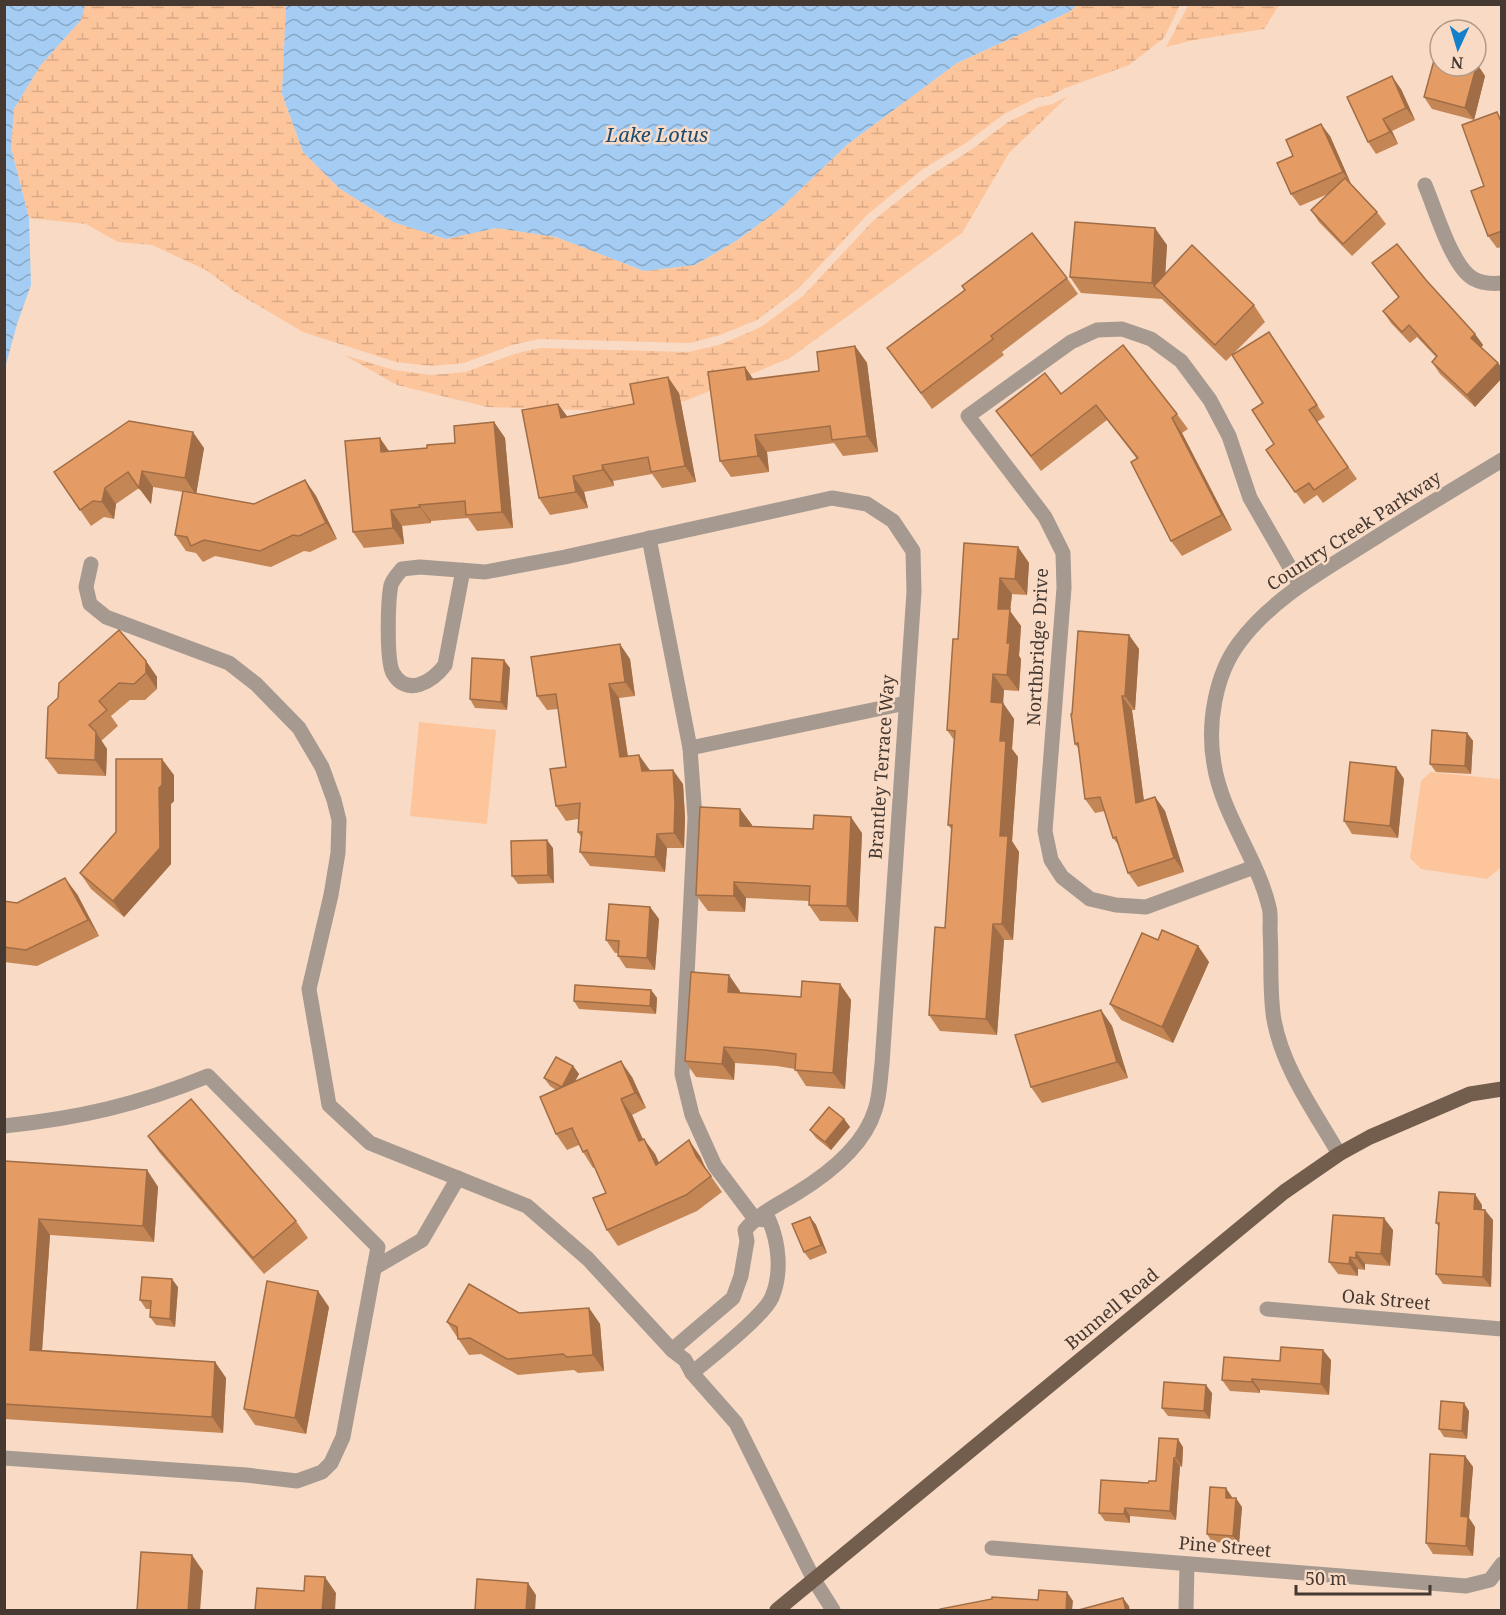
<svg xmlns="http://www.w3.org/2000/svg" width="1506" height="1615" font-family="'Noto Serif',serif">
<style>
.green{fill:#fdc59c}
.wetland{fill:url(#wetland-marsh)}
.water{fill:url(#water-waves)}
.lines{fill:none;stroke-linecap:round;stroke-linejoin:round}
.minor{stroke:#a59990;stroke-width:15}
.major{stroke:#735e4e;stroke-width:15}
.wall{fill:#c58656}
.shaded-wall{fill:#a06d46}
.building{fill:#e59c64;stroke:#a06d46;stroke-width:1.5}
.labels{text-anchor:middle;stroke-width:5;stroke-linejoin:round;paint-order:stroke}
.street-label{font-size:18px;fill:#453931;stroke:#f8dac5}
.water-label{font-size:20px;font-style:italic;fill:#194b73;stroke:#f8dac5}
</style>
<defs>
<pattern id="wetland-marsh" width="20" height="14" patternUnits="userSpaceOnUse" patternTransform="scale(1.5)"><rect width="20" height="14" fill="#fdc59c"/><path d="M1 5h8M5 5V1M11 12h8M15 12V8" fill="none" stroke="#daaa87"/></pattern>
<pattern id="water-waves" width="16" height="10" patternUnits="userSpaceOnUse" patternTransform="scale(1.5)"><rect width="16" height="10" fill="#a5cdf3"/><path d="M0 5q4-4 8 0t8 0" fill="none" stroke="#88a7c5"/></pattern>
</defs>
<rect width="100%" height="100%" fill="#f8dac5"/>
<!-- green -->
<g class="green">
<polygon points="419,722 496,730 487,824 410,816"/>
<polygon points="1431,772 1499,779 1501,782 1500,868 1487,879 1421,869 1410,858 1421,781"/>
</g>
<!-- wetland -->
<g class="wetland">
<polygon points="1189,4 1279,4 1279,5 1264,29 1194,40 1166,47"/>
<polygon points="85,5 286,5 282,95 303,152 340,189 393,222 446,239 496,228 556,237 644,271 695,265 736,241 781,208 848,144 957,63 1069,12 1077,5 1180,5 1164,38 1129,65 1063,89 1050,96 1036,98 1004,114 966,143 923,169 868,214 799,288 757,320 720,335 690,343 539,339 512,345 464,363 432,366 396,362 303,332 237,293 206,270 152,245 118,242 86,224 29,218 11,148 14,109 40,66 81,20"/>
<polygon points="1068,96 1009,153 962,233 790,358 685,401 608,411 487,407 397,385 344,355 394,370 432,375 466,372 514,354 540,348 689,352 722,344 761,327 803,296 873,221 928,177 971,150 1008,122 1039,107 1053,104"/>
</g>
<!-- water -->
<g class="water">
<polygon points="5,4 85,5 81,20 40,66 14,109 11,148 29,218 31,285 17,324 5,368"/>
<polygon points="286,5 286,4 1077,5 1069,12 957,63 848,144 781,208 736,241 695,265 644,271 556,237 496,228 446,239 393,222 340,189 303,152 282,94"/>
</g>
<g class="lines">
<!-- minor -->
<g class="minor">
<path d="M1425,185c10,23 27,83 49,94 9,5 18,5 28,4"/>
<path d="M649,538l41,210 5,70 -13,256 10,41 23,51 40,53 14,1c10,23 13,53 3,77 -8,19 -62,61 -80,76"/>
<polyline points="91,564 86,587 90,604 106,617 229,663 256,684 299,728 322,767 334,800 339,820 338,853 331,895 309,989 329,1105 370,1143 527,1206 588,1259 672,1350 685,1360 692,1373 736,1423 814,1580 833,1610"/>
<path d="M463,570l-18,95c-12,16 -38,33 -52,8 -7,-13 -5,-74 -2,-88 2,-6 7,-11 11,-16l18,-2 65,5 80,-15 267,-59 35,6 26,17 20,30 1,41 -32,472c-2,15 -2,32 -7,46 -11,36 -47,64 -78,83 -18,11 -38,20 -52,37l2,11 -6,35 -8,22 -61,52"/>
<polyline points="690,748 906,703"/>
<polyline points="1254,867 1146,907 1116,905 1090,899 1062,877 1051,860 1045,831 1064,588 1063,553 1045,517 968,416 1071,342 1097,330 1122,329 1151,339 1181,361 1210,400 1229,436 1250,498 1300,585"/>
<path d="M4,1126c76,-8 133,-21 204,-50l170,171 -35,190 -12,26 -9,9 -25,9 -51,-6 -242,-17"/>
<path d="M1339,1154c-24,-42 -56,-85 -65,-134 -5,-29 -2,-61 -4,-90 0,-7 1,-16 -1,-23 -12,-50 -47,-92 -55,-143 -7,-39 1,-89 25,-121 31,-42 77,-68 120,-95 47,-30 95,-59 143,-88"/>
<polyline points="374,1268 422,1240 458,1178"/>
<polyline points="1267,1309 1502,1329"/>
<polyline points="992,1548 1466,1586 1490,1580 1502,1564"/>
<polyline points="1186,1610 1187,1564"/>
</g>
<!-- major -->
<polyline class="major" points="777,1610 1284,1192 1339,1154 1370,1137 1470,1094 1502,1089"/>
</g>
<!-- wall -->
<g class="wall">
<polygon points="1477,64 1485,76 1474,120 1432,109 1424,97"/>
<polygon points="1401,89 1415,120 1392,131 1398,144 1376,154 1368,142"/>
<polygon points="1502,118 1502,247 1497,248 1488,236 1484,186"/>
<polygon points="1330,136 1351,184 1377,212 1386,224 1352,256 1319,222 1311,210 1328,194 1300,206 1291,194 1293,156"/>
<polygon points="1167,245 1165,274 1254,305 1265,322 1226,361 1165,302 1162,299 1081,293 1070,277"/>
<polygon points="1372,263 1426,280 1475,334 1483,345 1481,348 1502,368 1502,378 1475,407 1440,374 1432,362 1436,357 1417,337 1410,343 1391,323 1383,311 1399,298"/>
<polygon points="1067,278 1078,294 1002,352 1004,355 932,409 887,348"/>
<polygon points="1269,332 1325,417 1317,422 1357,479 1323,503 1317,495 1304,504 1266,450 1274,444 1263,403"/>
<polygon points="855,346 867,363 878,452 843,456 834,443 767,452 769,472 731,477 720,461 754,379 819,371"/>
<polygon points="679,393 696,482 662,488 652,474 613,481 614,486 584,492 588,508 550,515 539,498 558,404 567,417 634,404"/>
<polygon points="1061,394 1177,414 1188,429 1182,433 1232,530 1182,556 1171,541 1137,459 1107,420 1041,471 996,411"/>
<polygon points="494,422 505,438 513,528 477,531 468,518 431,521 431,523 402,526 404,544 364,548 353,532 389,451 427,448 455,443"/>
<polygon points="204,448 196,494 254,504 305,480 316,496 337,539 310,552 304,551 271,567 215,556 203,562 196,553 186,551 175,535 183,492 153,487 151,504 139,488 116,504 114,519 104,517 91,526 54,472"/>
<polygon points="1018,547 1029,563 1027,595 1012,594 1010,611 1021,626 1019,656 1021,659 1019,691 1004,690 1003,703 1014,719 1012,749 1018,757 1012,841 1019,852 1013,940 1004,940 997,1035 940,1031 929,1015 945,928 952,830 948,825 954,740 947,730 958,639"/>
<polygon points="1129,635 1139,649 1135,710 1132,710 1144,801 1155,797 1165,811 1184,872 1138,887 1128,873 1120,847 1113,838 1105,811 1095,813 1085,799 1079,749 1075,744 1072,714"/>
<polygon points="630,659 635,696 619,698 628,756 649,769 650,770 683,784 685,818 684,848 667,848 665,872 590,866 580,852 581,837 578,832 578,819 566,821 556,806 566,767 558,709 547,710 537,696"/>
<polygon points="146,661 157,677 157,689 145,700 130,700 111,716 118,726 101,741 107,749 106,776 58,774 46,758 58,698"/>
<polygon points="510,668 507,710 475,708 470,699"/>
<polygon points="1467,733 1473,741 1471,774 1436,772 1430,764"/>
<polygon points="1396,767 1404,779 1398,838 1352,834 1344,821"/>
<polygon points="174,775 174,801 171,804 171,864 124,917 91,889 80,873"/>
<polygon points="740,809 752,825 752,826 862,833 858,922 820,921 809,905 809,901 746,898 745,912 708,911 696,895"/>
<polygon points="553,848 554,883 518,884 512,876"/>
<polygon points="77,894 99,936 37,966 4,962 4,901 17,903"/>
<polygon points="650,907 659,919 655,970 626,968 618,956 618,953 615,953 606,940"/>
<polygon points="1158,940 1198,946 1209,962 1173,1043 1121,1020 1110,1004"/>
<polygon points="840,984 851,1000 845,1089 806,1086 795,1069 777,1066 735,1063 734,1080 696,1077 685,1061 740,991 740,993 801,997"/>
<polygon points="651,990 657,998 656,1014 579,1009 574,1001"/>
<polygon points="1101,1010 1112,1026 1128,1078 1042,1103 1031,1087"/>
<polygon points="573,1066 579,1074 575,1081 632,1077 646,1108 632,1115 643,1139 655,1154 659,1163 700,1156 706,1169 722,1192 697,1211 618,1246 607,1230 606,1193 595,1167 593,1168 583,1152 579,1145 567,1150 556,1134 556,1090 550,1086 544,1078"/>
<polygon points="844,1119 850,1127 831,1150 816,1138 810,1130"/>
<polygon points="148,1136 296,1221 308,1238 264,1274 159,1152"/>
<polygon points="4,1161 147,1170 158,1187 154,1242 50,1235 42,1350 215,1362 226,1378 223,1433 4,1419"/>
<polygon points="1482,1205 1482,1210 1493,1220 1491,1287 1443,1284 1436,1274 1439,1227 1436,1223"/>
<polygon points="810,1217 816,1225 827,1253 810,1260 804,1252"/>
<polygon points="1393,1230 1390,1266 1365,1264 1365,1270 1358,1269 1358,1276 1338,1274 1329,1262"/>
<polygon points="178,1287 175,1327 156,1325 150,1317 151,1309 146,1309 140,1300"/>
<polygon points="329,1307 306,1434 255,1425 244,1409"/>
<polygon points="589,1308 600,1324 604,1371 578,1373 574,1370 518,1375 481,1354 469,1355 447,1322 519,1313"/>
<polygon points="1331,1360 1329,1395 1260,1390 1260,1393 1230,1391 1222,1380"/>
<polygon points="1212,1393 1210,1419 1168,1416 1162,1408"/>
<polygon points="1469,1411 1467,1439 1444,1437 1439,1429"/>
<polygon points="1183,1447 1182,1467 1180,1466 1176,1520 1130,1516 1130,1523 1105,1521 1099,1513 1148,1483 1156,1481"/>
<polygon points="1465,1456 1473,1467 1469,1518 1475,1527 1473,1556 1433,1554 1426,1543"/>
<polygon points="1232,1497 1232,1498 1242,1507 1239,1544 1212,1542 1207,1534"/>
</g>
<!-- shaded-wall -->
<g class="shaded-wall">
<polygon points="1477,64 1485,76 1474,120 1465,108"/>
<polygon points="1392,76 1401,89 1415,120 1406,108"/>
<polygon points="1383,119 1392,131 1398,144 1390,132"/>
<polygon points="1321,124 1330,136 1351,184 1343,172"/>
<polygon points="1155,228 1167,245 1164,296 1157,289 1152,283"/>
<polygon points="1475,334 1483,345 1479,350 1471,338"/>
<polygon points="855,346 867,363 878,452 867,436"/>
<polygon points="1498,363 1502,368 1502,378 1475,407 1467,395"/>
<polygon points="745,367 756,383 747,380"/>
<polygon points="668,377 679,393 696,482 685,466"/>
<polygon points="558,404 570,420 561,418"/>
<polygon points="1172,418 1182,433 1232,530 1222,515"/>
<polygon points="494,422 505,438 513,528 502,512"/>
<polygon points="193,432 204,448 196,495 185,478"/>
<polygon points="755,435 767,452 769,472 758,456"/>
<polygon points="380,438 391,454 381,452"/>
<polygon points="602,465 613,481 614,486 603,470"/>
<polygon points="142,471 153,487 151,504 139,488"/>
<polygon points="573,476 584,492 588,508 576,492"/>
<polygon points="305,480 316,496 337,539 326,523"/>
<polygon points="105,488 116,504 114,519 102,502"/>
<polygon points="419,505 431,521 431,523 420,507"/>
<polygon points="391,510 402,526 404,544 393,528"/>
<polygon points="1018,547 1029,563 1027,595 1015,579"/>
<polygon points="1000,578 1012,594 1010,611 1021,626 1019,656 1021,659 1019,691 1007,675 1007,643 998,609"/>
<polygon points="1129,635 1139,649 1135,710 1125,696"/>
<polygon points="620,644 630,659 635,696 625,682"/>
<polygon points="504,660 510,668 507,710 501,702"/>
<polygon points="146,661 157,677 157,689 146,673"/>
<polygon points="993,674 1004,690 1003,703 1014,719 1012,749 1018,757 1012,841 1019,852 1013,940 1002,924 1000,836 1000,741 991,702"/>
<polygon points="609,684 619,698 630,772 620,757"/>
<polygon points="1122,696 1132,710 1146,817 1136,803"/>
<polygon points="96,732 107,749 106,776 95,760"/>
<polygon points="1467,733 1473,741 1471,774 1465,766"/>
<polygon points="639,755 649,769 652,785 642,771"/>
<polygon points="162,759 174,775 174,801 171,804 171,864 124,917 113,901 159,788"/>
<polygon points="1396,767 1404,779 1398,838 1390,826"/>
<polygon points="673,770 683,784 685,818 684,848 674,833"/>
<polygon points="1155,797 1165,811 1184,872 1174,858"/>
<polygon points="740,809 752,825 751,842 740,826"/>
<polygon points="851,817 862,833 858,922 847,906"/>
<polygon points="657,834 667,848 665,872 655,857"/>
<polygon points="547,840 553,848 554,883 548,875"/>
<polygon points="65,878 77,894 99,936 88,920"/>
<polygon points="734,882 746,898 745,912 734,896"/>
<polygon points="650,907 659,919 655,970 647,958"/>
<polygon points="993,924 1004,940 997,1035 986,1019"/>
<polygon points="1198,946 1209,962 1173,1043 1162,1027"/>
<polygon points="729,975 740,991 739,1008 728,992"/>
<polygon points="840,984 851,1000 845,1089 833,1073"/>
<polygon points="651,990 657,998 656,1014 650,1006"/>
<polygon points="1101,1010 1112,1026 1128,1078 1117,1062"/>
<polygon points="724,1047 735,1063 734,1080 722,1064"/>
<polygon points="621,1061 632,1077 646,1108 635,1093"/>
<polygon points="573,1066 579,1074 567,1096 562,1087"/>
<polygon points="621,1099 632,1115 650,1156 639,1141"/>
<polygon points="844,1119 850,1127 831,1150 825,1142"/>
<polygon points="644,1139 655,1154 667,1181 656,1165"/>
<polygon points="689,1140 700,1156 707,1172 696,1156"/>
<polygon points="147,1170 158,1187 154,1242 143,1226"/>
<polygon points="1475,1194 1482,1205 1481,1219 1474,1209"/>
<polygon points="1485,1210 1493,1220 1491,1287 1483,1277"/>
<polygon points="810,1217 816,1225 827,1253 821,1245"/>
<polygon points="1384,1218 1393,1230 1390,1266 1381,1254"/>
<polygon points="39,1219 50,1235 41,1366 30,1350"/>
<polygon points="1356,1252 1365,1264 1365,1270 1356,1258"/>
<polygon points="1350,1257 1358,1269 1358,1276 1349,1264"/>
<polygon points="172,1279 178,1287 175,1327 170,1319"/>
<polygon points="318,1291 329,1307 306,1434 295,1418"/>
<polygon points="589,1308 600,1324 604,1371 593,1355"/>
<polygon points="1323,1350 1331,1360 1329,1395 1321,1384"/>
<polygon points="215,1362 226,1378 223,1433 212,1417"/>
<polygon points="1252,1379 1260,1390 1260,1393 1252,1382"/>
<polygon points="1206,1385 1212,1393 1210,1419 1204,1411"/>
<polygon points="1464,1403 1469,1411 1467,1439 1462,1431"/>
<polygon points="1178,1439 1183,1447 1182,1467 1176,1458"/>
<polygon points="1465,1456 1473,1467 1469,1518 1475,1527 1473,1556 1466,1546 1461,1516"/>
<polygon points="1174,1458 1180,1466 1176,1520 1170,1511"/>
<polygon points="1226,1488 1232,1497 1232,1506 1226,1498"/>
<polygon points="1236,1498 1242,1507 1239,1544 1233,1536"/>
<polygon points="1125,1508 1130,1516 1130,1523 1124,1514"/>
<polygon points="192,1555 203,1571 200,1611 188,1611"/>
<polygon points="4,1556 6,1558 4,1580"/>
<polygon points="325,1577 336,1593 335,1611 322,1611"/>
<polygon points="528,1583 536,1595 535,1611 526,1611"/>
<polygon points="1067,1592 1073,1601 1072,1611 1066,1611"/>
<polygon points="1123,1598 1129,1606 1130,1611 1126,1611"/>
</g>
<!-- building -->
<g class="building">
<polygon points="1436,53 1440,54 1440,66 1476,66 1476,63 1477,64 1465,108 1424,97"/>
<polygon points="1392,76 1406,108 1383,119 1390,132 1368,142 1347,97"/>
<polygon points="1497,112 1502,124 1502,231 1488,236 1471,191 1484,186 1462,125"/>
<polygon points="1321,124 1343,172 1291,194 1277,163 1293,156 1286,140"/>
<polygon points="1345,178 1377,212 1343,244 1311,210"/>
<polygon points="1075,222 1155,228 1152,283 1070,277"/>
<polygon points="1032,233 1067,278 991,336 993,339 921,393 887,348 965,290 962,286"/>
<polygon points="1397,244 1426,280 1475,334 1471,338 1498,363 1467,395 1432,362 1437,356 1409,325 1402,332 1383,311 1399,297 1372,263"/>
<polygon points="1192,245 1254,305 1215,345 1154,286"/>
<polygon points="1269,332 1317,405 1309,410 1348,467 1314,490 1309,483 1295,492 1266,450 1274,444 1252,410 1263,403 1232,355"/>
<polygon points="1123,345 1177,414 1172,418 1222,515 1171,541 1131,462 1138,458 1096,405 1031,456 996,411 1045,373 1061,394"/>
<polygon points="855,346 867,436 832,440 830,426 755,435 758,456 720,461 708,372 745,367 747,380 819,371 817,352"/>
<polygon points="668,377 685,466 651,472 648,457 602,465 603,470 573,476 576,492 539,498 522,410 558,404 561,418 634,404 630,384"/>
<polygon points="129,421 193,432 185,478 142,471 139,488 128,472 105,488 102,502 93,501 80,510 54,472"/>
<polygon points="494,422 502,512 466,515 465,501 419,505 420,507 391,510 393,528 353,532 345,441 380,438 381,452 427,448 427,445 455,443 454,426"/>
<polygon points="305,480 326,523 299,536 293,535 260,551 204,540 191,546 187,537 175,535 183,491 254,504"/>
<polygon points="964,543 1018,547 1015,579 1000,578 998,609 1010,609 1007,643 1010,643 1007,675 993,674 991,702 1003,703 1000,741 1006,741 1000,836 1008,836 1002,924 993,924 986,1019 929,1015 935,927 945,928 952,825 948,825 955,731 947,730 953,639 958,639"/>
<polygon points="119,630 146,661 146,673 134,684 119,683 99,701 107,710 89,725 96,732 95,760 46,758 48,707 58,698 59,683"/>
<polygon points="1078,631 1129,635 1125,696 1122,696 1136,803 1155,797 1174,858 1128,873 1116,837 1113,838 1100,797 1085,799 1078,743 1075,744 1071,714 1072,714"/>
<polygon points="620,644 625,682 609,684 620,757 639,755 642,771 673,770 675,804 674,833 657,834 655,857 580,852 582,832 578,832 580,803 556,806 550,769 566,767 556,694 537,696 531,657"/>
<polygon points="472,658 504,660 501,702 470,699"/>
<polygon points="1432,730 1467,733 1465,766 1430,764"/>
<polygon points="116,759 162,759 162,785 159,788 160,848 113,901 80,873 116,832"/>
<polygon points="1350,762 1396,767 1390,826 1344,821"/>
<polygon points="700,807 740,809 740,826 813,829 814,815 851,817 847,906 809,905 810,886 734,882 734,896 696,895"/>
<polygon points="547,840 548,875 512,876 511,841"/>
<polygon points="65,878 88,920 26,950 4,947 4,901 17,903"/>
<polygon points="609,904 650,907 647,958 618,956 619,941 606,940"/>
<polygon points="1162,930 1198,946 1162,1027 1110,1004 1142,933 1158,940"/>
<polygon points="691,972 729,975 728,992 801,997 802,981 840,984 833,1073 795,1070 796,1054 765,1050 724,1047 722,1064 685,1061"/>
<polygon points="575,985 651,990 650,1006 574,1001"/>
<polygon points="1101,1010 1117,1062 1031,1087 1015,1035"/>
<polygon points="556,1057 573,1066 562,1087 544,1078"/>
<polygon points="621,1061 635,1093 621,1099 639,1141 644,1139 656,1165 689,1140 696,1156 711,1176 686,1195 607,1230 593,1198 606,1193 587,1150 583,1152 572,1128 556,1134 540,1097"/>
<polygon points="191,1099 296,1221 253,1258 148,1136"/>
<polygon points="829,1107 844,1119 825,1142 810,1130"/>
<polygon points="4,1161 147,1170 143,1226 39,1219 30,1350 215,1362 212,1417 4,1404"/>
<polygon points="1439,1192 1475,1194 1474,1209 1485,1210 1483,1277 1436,1274 1439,1223 1436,1223"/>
<polygon points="1333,1215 1384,1218 1381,1254 1356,1252 1356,1258 1350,1257 1349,1264 1329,1262"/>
<polygon points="810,1217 821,1245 804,1252 792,1224"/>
<polygon points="142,1277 172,1279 170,1319 150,1317 151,1301 140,1300"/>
<polygon points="267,1281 318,1291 295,1418 244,1409"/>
<polygon points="469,1284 519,1313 589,1308 593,1355 567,1357 563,1354 507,1359 470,1338 458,1339 457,1327 447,1322"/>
<polygon points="1281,1347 1323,1350 1321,1384 1252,1379 1252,1382 1222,1380 1224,1357 1280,1361"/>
<polygon points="1164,1382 1206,1385 1204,1411 1162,1408"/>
<polygon points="1441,1401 1464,1403 1462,1431 1439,1429"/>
<polygon points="1159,1438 1178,1439 1176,1458 1174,1458 1170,1511 1125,1508 1124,1514 1099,1513 1101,1480 1148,1483 1149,1481 1156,1481"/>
<polygon points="1430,1454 1465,1456 1461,1516 1468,1517 1466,1546 1426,1543"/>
<polygon points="1210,1487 1226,1488 1226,1498 1236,1498 1233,1536 1207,1534"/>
<polygon points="141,1552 192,1555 188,1611 137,1611"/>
<polygon points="305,1576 325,1577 322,1611 255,1611 257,1588 304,1591"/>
<polygon points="477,1579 528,1583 526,1611 475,1611"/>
<polygon points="1039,1590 1067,1592 1066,1611 940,1611 940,1609 992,1599 992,1597 1038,1600"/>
<polygon points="1123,1598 1126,1611 1075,1611"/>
</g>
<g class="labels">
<!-- street labels -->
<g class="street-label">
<text transform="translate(1354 531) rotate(-33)" y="6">Country Creek Parkway</text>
<text transform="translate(1038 647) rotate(-87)" y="6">Northbridge Drive</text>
<text transform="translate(882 767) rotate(-86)" y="6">Brantley Terrace Way</text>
<text transform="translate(1386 1300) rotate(5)" y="6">Oak Street</text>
<text transform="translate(1112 1309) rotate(-40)" y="6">Bunnell Road</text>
<text transform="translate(1225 1547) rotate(5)" y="6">Pine Street</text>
</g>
<!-- water labels -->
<g class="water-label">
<text x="657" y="142">Lake Lotus</text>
</g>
</g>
<!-- border -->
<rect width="1506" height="1615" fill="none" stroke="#453931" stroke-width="12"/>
<!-- north arrow -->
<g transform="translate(1458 48) rotate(184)"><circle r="28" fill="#f8dac5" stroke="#b09a8a" stroke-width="1.5"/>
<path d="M0-4.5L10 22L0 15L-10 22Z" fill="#1580ca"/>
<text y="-9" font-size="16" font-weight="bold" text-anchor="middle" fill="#453931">N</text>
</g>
<!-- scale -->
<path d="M1296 1585v9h134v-9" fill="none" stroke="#453931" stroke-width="3"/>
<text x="1305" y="1585" font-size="18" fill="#453931" stroke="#f8dac5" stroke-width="4.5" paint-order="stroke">50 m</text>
</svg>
